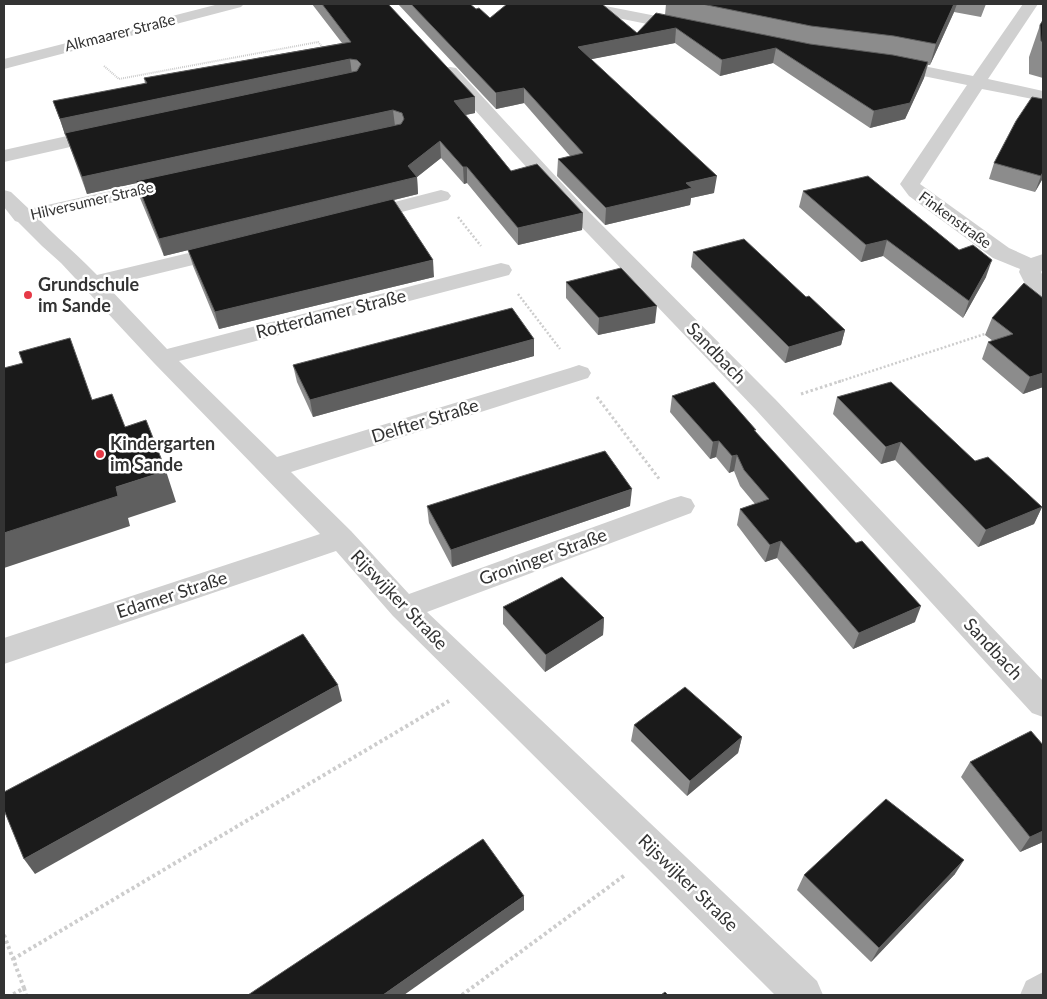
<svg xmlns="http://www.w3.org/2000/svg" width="1047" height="999" font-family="Lato,sans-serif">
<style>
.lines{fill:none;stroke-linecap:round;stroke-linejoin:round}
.path-far3{stroke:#cdcdcd;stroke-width:2;stroke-dasharray:1 1;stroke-linecap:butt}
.path-far2{stroke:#cdcdcd;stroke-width:2.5;stroke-dasharray:2 2;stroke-linecap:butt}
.path-far1{stroke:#cdcdcd;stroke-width:3;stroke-dasharray:2.5 2.5;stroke-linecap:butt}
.path{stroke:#cdcdcd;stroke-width:4;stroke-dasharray:3 3;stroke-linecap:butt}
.minor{fill:#d0d0d0;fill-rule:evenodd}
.wall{fill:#8c8c8c}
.shaded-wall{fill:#5f5f5f}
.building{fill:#1a1a1a;stroke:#5f5f5f}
.poi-dot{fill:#e63946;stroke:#fff;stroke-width:2}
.labels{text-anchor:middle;stroke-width:5;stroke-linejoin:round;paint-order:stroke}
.far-street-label{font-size:15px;fill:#333;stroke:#fff}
.poi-label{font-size:18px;font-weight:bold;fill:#333;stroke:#fff;text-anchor:start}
.street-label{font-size:18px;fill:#333;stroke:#fff}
</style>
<rect width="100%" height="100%" fill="#fff"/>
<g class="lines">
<!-- path-far3 -->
<polyline class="path-far3" points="104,66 119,79 318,42 325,50"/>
<!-- path-far2 -->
<g class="path-far2">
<polyline points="458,217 481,246"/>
<polyline points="518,294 560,349"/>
<polyline points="838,382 988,333"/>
</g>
<!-- path-far1 -->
<g class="path-far1">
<polyline points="801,394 841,381"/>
<polyline points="597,397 660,480"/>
</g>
<!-- path -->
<g class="path">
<polyline points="4,935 24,988 12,995"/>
<polyline points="13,959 449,701"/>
<polyline points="24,988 26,995"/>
<polyline points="462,995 625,875"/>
</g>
<!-- minor -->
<g class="minor">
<polygon points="219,4 244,4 241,7 4,69 4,59"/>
<polygon points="565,4 595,4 687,22 693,24 695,27 693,30 687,32 573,9 568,7"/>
<path d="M1023,4h15l-50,75 55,12v10l-61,-12 -62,95 89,64 22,10 12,-4v15l-2,3 2,4v21c-14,-4 -18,-13 -24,-25l1,-3 -27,-11 -84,-62 -9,-12 67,-99 -78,-16 -6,-1 -2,-4 2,-4 6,-1 84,17z"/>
<polygon points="450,67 456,68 583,206 775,399 1043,681 1043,717 1032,713 757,411 569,214 444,76 442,72 444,68"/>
<polygon points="103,128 110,130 112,134 110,138 4,162 4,150"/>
<path d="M174,177l7,2 3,4 -3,4 -142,32c19,20 40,37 58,56l129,-31 8,1 3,5 -3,5 -127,31 60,63 334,-86 8,2 3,5 -3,5 -330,86 98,96 293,-89 9,-3 9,3 3,5 -3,5 -297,94 60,59 58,63 262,-95 10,-3 10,3 4,7 -4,7 -264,99 390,369 6,14h-48l-382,-379 -57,-65 -332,113v-26l316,-104 -166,-171 -93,-100 -19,-17 -24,-24 -3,-1 -11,-14v-17l7,2 18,17z"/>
<polygon points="441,190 448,192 451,196 448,200 363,222 356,220 353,216 356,212"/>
<polygon points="1043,972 1043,995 1020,995 1026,981"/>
</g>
</g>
<!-- wall -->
<g class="wall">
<polygon points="312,4 388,4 475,97 475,113 466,115 511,171 583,213 582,230 518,245 467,183 464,184 441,158 417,177 418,194 394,200 434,277 219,329 193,266 188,250 164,256 140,198 136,183 87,194 53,101 145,84 144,78 342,43"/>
<polygon points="398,4 470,4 476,9 490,18 637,33 665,15 666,4 986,4 981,17 954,12 930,65 928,65 924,78 905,119 870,128 773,63 720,76 675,43 591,59 714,193 691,198 690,205 605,225 557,176 558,159 570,156 524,103 496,109"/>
<polygon points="1043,20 1043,78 1029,74 1029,57 1040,25"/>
<polygon points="1043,99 1043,178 1035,192 989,179 994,163"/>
<polygon points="803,191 986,277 963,318 883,256 861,262 799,207"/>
<polygon points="693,252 806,297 845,330 841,345 785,363 691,267"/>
<polygon points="566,282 655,323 598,335 566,298"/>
<polygon points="1024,283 1043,387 1023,394 982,359 988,342 993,341 985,335 992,318"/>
<polygon points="534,339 534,356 313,417 297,382 293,365"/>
<polygon points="672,396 755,432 915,622 853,649 777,558 765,562 737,525 740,509 755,504 740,486 734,471 729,473 716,457 710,459 670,412"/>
<polygon points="837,397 975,461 1042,507 1034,524 978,547 895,460 881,464 833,414"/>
<polygon points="427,506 630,506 452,567 429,523"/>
<polygon points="503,607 604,618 603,635 545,672 503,624"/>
<polygon points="634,725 742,737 738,753 687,796 631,741"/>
<polygon points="1043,745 1043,842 1020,852 961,777 970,762"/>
<polygon points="955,874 871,962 797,890 804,875"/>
</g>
<!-- shaded-wall -->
<g class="shaded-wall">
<polygon points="954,4 957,4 954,12 930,65 936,44"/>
<polygon points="676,28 675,43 577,62 578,47"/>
<polygon points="776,48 773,63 720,76 722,60"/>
<polygon points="350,59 352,74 65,135 60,119"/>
<polygon points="928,62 924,78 905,119 870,128 874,111"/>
<polygon points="524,88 524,103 496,109 496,93"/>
<polygon points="475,97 475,113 455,117 454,101"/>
<polygon points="393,110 395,126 87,194 82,177"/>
<polygon points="440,141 441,158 417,177 418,194 164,256 159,239 408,166"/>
<polygon points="463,167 467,167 467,183 464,184"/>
<polygon points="1043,172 1043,178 1035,192 1041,176"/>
<polygon points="717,176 714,193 691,198 690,205 605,225 606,208 686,183"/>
<polygon points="583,213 582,230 518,245 518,228"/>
<polygon points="887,240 883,256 861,262 866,245"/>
<polygon points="433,260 434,277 219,329 215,312"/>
<polygon points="992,260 986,277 963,318 969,301"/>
<polygon points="657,306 655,323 598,335 599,318"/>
<polygon points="845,330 841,345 785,363 789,347"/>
<polygon points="534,339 534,356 313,417 310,400"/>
<polygon points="1043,373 1043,387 1023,394 1030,377"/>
<polygon points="719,441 716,457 710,459 713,442"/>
<polygon points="901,442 895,460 881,464 886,447"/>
<polygon points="737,455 734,471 729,473 732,456"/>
<polygon points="166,471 176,502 128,518 130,526 4,568 4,533 116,487"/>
<polygon points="632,489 630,506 452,567 451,550"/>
<polygon points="1042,507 1034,524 978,547 986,530"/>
<polygon points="781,541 777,558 765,562 770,545"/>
<polygon points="921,606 915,622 853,649 859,633"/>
<polygon points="604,618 603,635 545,672 546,655"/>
<polygon points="338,685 342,701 35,874 24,859"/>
<polygon points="742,737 738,753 687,796 690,781"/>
<polygon points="1043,831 1043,842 1020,852 1030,837"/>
<polygon points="964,860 955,874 871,962 879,948"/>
<polygon points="524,896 524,910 404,995 383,995"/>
</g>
<!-- building -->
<g class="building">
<polygon points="322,4 388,4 475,97 454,101 511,171 537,164 583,213 518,228 467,167 463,167 440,141 408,166 417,177 159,239 136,181 401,124 404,119 402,113 393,110 82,177 65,133 357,71 361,64 357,60 350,59 60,119 53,101 147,83 144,78 351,42"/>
<polygon points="411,4 470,4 476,9 479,8 490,18 507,4 602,4 637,33 656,13 810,44 893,55 928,62 910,103 874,111 776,48 722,60 676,28 578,47 717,176 686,183 692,188 606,208 558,159 583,153 524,88 496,93"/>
<polygon points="702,4 954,4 936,44 894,36 811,26"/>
<polygon points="1043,20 1043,42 1041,41 1040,25"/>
<polygon points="1032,97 1043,99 1043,172 1041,176 994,163 1016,121"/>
<polygon points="868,176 959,250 973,245 992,260 969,301 887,240 866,245 803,191"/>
<polygon points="393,199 433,260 215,312 188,250"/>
<polygon points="744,239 806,297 809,296 845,330 789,347 693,252"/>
<polygon points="621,268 657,306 599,318 566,282"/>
<polygon points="1024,283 1043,298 1043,373 1030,377 988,342 1013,334 992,318"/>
<polygon points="512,308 534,339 310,400 293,365"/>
<polygon points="70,338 92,400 112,394 125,427 146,420 166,471 116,487 118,496 4,533 4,368 23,363 19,352"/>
<polygon points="714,382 756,430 754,430 856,543 862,541 921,606 859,633 781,541 770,545 740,509 769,499 744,470 737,455 732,456 719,441 713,442 672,396"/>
<polygon points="891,382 975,461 988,457 1042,507 986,530 901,442 886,447 837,397"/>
<polygon points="605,451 632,489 451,550 427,506 519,477"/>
<polygon points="562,577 604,618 546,655 503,607"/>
<polygon points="303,634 338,685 24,859 4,810 4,792"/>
<polygon points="685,687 742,737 690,781 634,725"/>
<polygon points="1031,731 1043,745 1043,831 1030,837 970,762"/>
<polygon points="886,799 964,860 879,948 804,875"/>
<polygon points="483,839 524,896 383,995 248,995"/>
<polygon points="665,992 668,995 661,995"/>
</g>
<!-- markers -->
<g class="poi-dot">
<circle cx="28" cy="295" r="5"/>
<circle cx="100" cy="454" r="5"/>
</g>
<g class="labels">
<!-- far-street labels -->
<g class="far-street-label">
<text transform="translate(120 33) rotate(-14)" y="5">Alkmaarer Straße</text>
<text transform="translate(92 201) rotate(-13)" y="5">Hilversumer Straße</text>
<text transform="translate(955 220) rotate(36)" y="5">Finkenstraße</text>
</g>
<!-- poi labels -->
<g class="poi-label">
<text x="38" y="291">Grundschule<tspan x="38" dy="21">im Sande</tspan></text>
<text x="110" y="450">Kindergarten<tspan x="110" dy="21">im Sande</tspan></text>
</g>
<!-- street labels -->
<g class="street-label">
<text transform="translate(331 314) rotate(-14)" y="6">Rotterdamer Straße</text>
<text transform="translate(716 353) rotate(46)" y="6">Sandbach</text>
<text transform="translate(425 421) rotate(-17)" y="6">Delfter Straße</text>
<text transform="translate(543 557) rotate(-20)" y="6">Groninger Straße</text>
<text transform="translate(172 595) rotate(-18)" y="6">Edamer Straße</text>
<text transform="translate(399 600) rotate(46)" y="6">Rijswijker Straße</text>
<text transform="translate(993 649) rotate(47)" y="6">Sandbach</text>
<text transform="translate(688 883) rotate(44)" y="6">Rijswijker Straße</text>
</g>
</g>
<!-- border -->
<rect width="1047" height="999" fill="none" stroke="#333333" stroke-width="10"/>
</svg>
